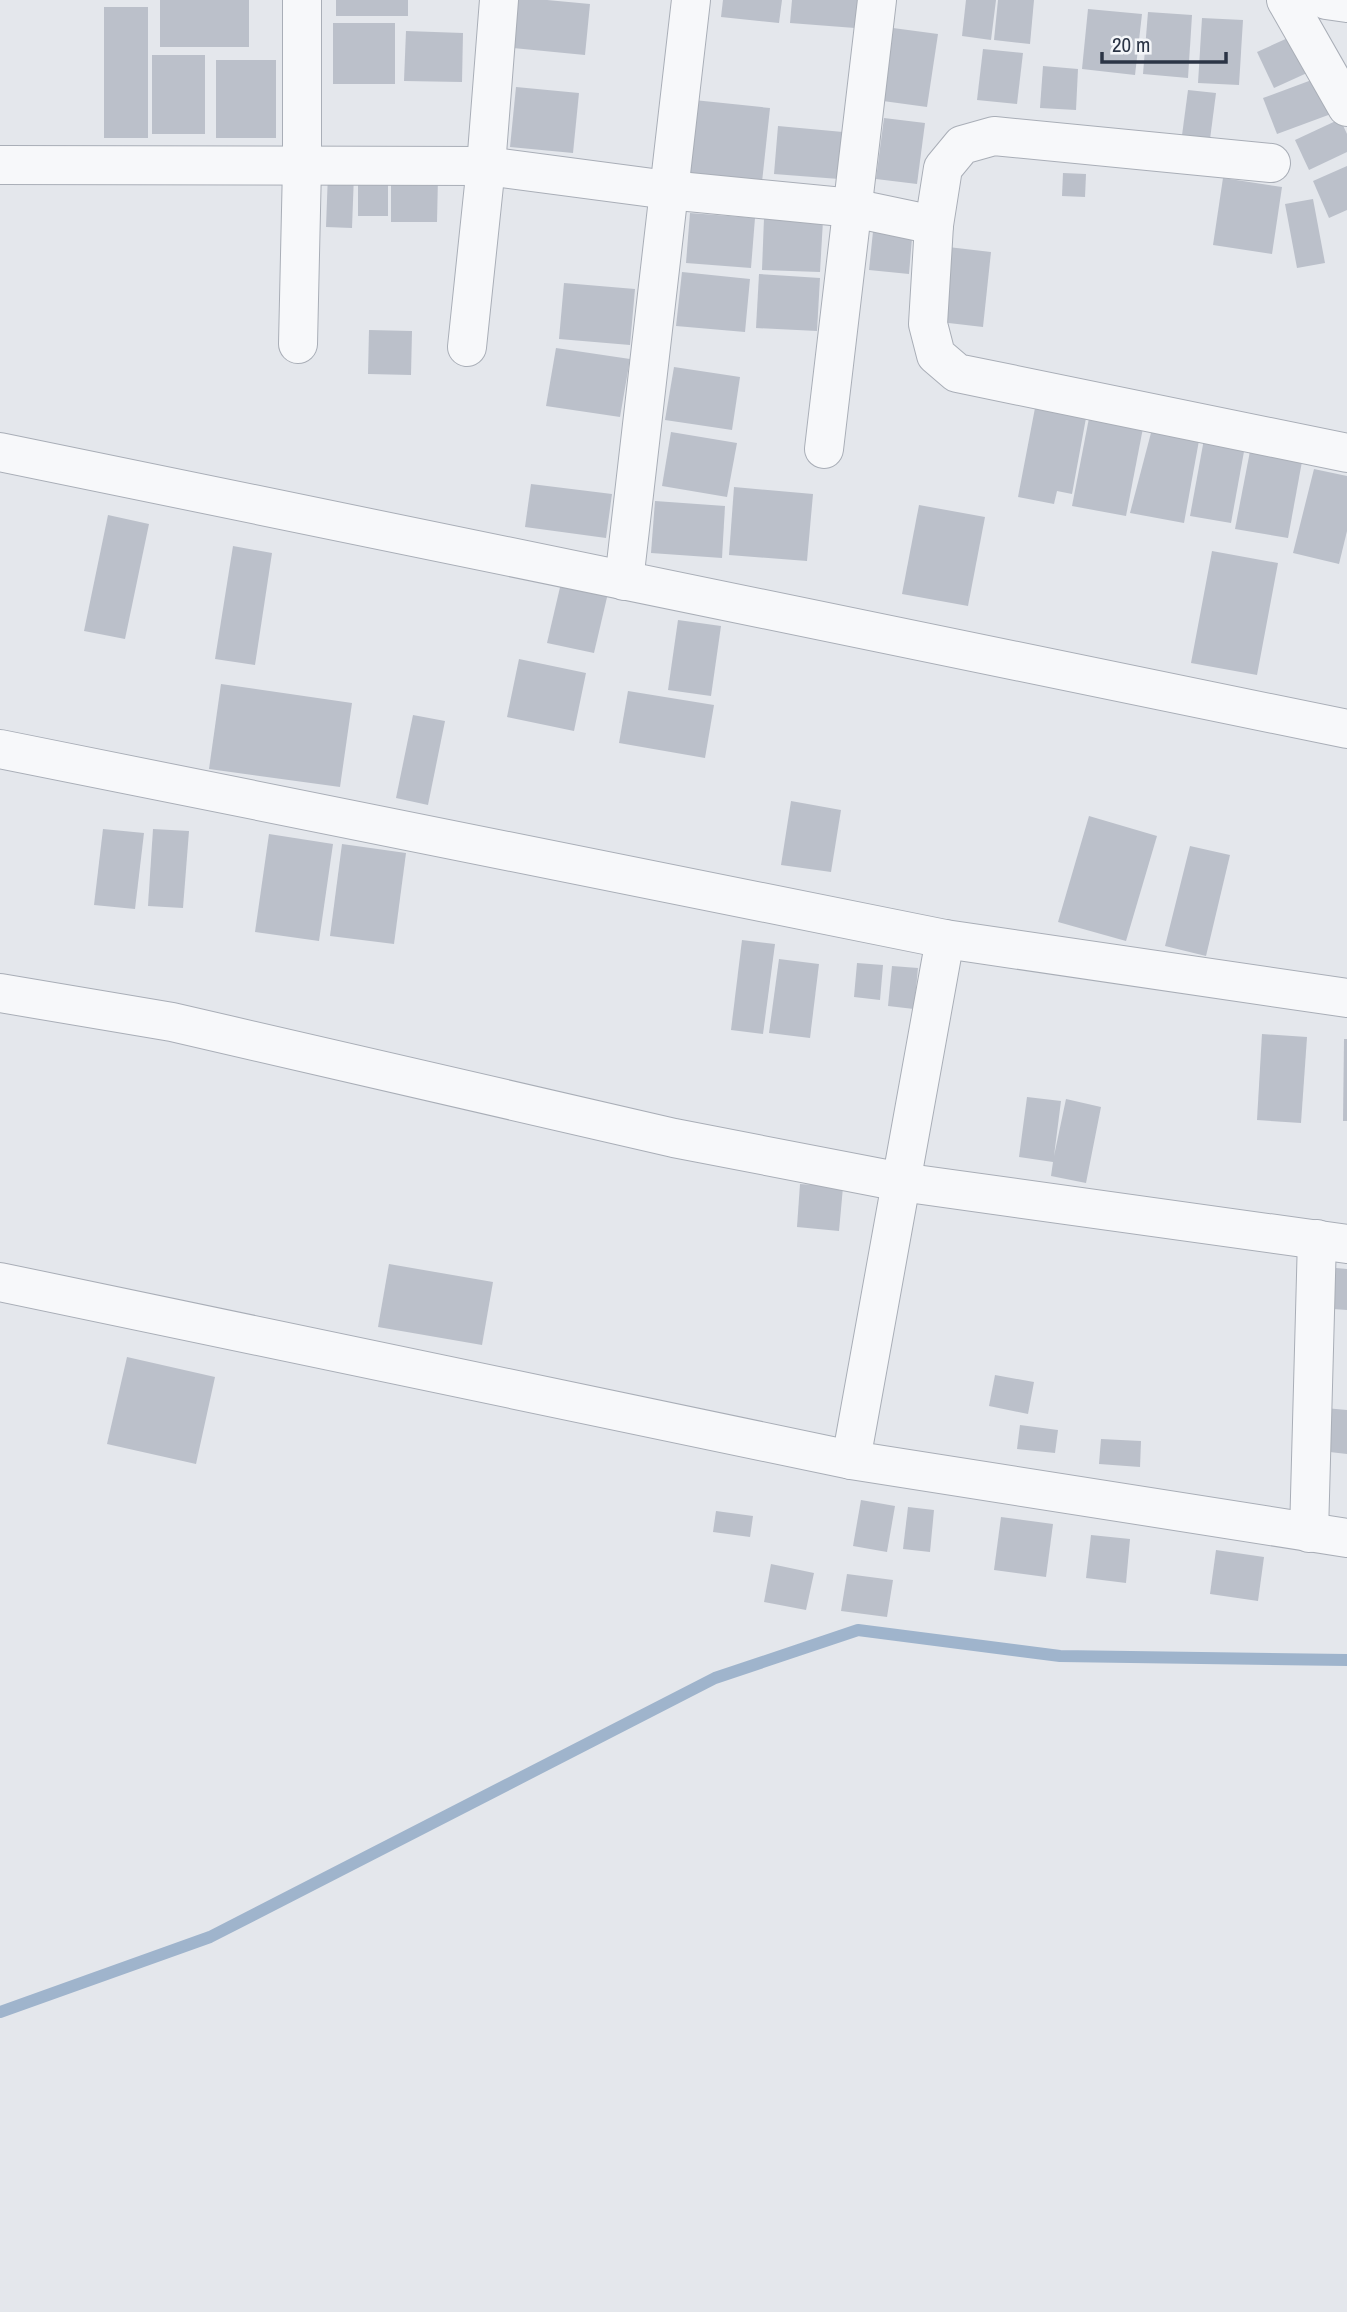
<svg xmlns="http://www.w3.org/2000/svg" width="1347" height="2312" font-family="'Archivo Narrow',sans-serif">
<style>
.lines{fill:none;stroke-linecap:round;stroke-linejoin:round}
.stream{stroke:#9fb4cc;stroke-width:12}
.building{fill:#bbc0ca}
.street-casing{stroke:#a9aeb7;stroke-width:40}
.street{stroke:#f7f8fa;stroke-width:38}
</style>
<rect width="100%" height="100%" fill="#e4e7ec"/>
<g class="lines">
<!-- stream -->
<polyline class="stream" points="0,2012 210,1937 715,1678 858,1630 1060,1656 1347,1660"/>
</g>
<!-- building -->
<g class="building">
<rect x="160" y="0" width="89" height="47"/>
<rect x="336" y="0" width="72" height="16"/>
<polygon points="518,0 547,0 590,4 585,55 513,48"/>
<polygon points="723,0 782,0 779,23 721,17"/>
<polygon points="792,0 858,0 855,28 790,23"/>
<polygon points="966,0 996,0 991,40 962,36"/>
<polygon points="998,0 1034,0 1030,44 994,40"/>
<rect x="104" y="7" width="44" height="131"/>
<polygon points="1088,9 1142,14 1135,75 1082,69"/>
<polygon points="1148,12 1192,15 1188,78 1143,74"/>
<polygon points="1202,18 1243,20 1239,85 1198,83"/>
<rect x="333" y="23" width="62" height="61"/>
<polygon points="893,28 938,34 927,107 883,101"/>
<polygon points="406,31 463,33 462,82 404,81"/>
<polygon points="1290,37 1307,73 1274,88 1257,52"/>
<polygon points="983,49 1023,53 1017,104 977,100"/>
<rect x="152" y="55" width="53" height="79"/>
<rect x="216" y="60" width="60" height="78"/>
<polygon points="1043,66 1078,69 1076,110 1040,108"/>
<polygon points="1317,78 1331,114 1277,134 1263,98"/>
<polygon points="516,87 579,93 573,153 510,147"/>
<polygon points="1188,90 1216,93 1209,147 1181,143"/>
<polygon points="694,100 770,108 762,182 686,175"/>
<polygon points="884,118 925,123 917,184 876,179"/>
<polygon points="1340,119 1347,134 1347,152 1309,170 1295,140"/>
<polygon points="778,126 843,132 839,179 774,174"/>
<rect x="358" y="166" width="30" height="50"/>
<polygon points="1347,166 1347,210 1329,218 1313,181"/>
<polygon points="328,173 354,174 352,228 326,227"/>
<polygon points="1063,173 1086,174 1085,197 1062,196"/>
<polygon points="391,177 438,177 437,222 391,222"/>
<polygon points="1223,178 1282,187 1272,254 1213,245"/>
<polygon points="1313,199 1325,263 1297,268 1285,204"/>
<polygon points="690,213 755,218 751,268 686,263"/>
<polygon points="764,218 823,220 820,272 762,270"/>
<polygon points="874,222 913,226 909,274 869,270"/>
<polygon points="948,247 991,252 983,327 940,322"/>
<polygon points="682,272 750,279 745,332 676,326"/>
<polygon points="759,274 820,278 817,331 756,328"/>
<polygon points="564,283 635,289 630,345 559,339"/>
<polygon points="369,330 412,331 411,375 368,374"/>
<polygon points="556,348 630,359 620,417 546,406"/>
<polygon points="674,367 740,377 732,430 665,420"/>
<polygon points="1035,408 1086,418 1072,494 1057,491 1054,504 1018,497"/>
<polygon points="1089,418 1143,428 1126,516 1072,506"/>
<polygon points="1152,429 1200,435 1184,523 1130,513"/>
<polygon points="671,432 737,443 727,497 662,486"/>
<polygon points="1204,439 1245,446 1231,523 1190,516"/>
<polygon points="1251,446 1303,456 1288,538 1235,529"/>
<polygon points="1314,469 1347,476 1347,531 1339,564 1293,553"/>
<polygon points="531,484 612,494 606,538 525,527"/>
<polygon points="734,487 813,494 807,561 729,555"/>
<polygon points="655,501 725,506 722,558 651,553"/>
<polygon points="919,505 985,517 968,606 902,594"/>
<polygon points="108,515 149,524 125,639 84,631"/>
<polygon points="233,546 272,553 255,665 215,659"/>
<polygon points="1212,551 1278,563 1257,675 1191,663"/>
<polygon points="561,583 608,593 594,653 547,643"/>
<polygon points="678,620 721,626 711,696 668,690"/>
<polygon points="519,659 586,673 574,731 507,717"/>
<polygon points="221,684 352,703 340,787 209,769"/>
<polygon points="628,691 714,705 705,758 619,743"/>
<polygon points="413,715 445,721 428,805 396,798"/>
<polygon points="791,801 841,810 831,872 781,865"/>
<polygon points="1089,816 1157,836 1126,941 1058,922"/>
<polygon points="103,829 144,833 135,909 94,905"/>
<polygon points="153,829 189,831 183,908 148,906"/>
<polygon points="269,834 333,844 319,941 255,932"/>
<polygon points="342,844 406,853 394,944 330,936"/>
<polygon points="1190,846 1230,855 1206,956 1165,946"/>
<polygon points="742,940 775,944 763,1034 731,1030"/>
<polygon points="779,959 819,964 810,1038 769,1033"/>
<polygon points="857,963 883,965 880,1000 854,997"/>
<polygon points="892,966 918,968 914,1009 888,1006"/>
<polygon points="1262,1034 1307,1037 1301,1123 1257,1120"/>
<polygon points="1344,1039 1347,1039 1347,1121 1343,1121"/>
<polygon points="1027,1097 1061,1101 1054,1156 1066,1099 1101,1107 1086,1183 1051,1176 1053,1162 1019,1157"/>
<polygon points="800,1184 843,1187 839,1231 797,1227"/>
<polygon points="389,1264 493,1282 482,1345 378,1327"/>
<polygon points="1336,1268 1347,1269 1347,1310 1333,1309"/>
<polygon points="127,1357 215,1377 196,1464 107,1444"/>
<polygon points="995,1375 1034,1382 1028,1414 989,1406"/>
<polygon points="1325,1408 1347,1410 1347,1454 1321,1451"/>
<polygon points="1020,1425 1058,1430 1055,1453 1017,1449"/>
<polygon points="1101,1439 1141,1441 1140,1467 1099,1464"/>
<polygon points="861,1500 895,1506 887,1552 853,1546"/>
<polygon points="908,1507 934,1510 930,1552 903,1549"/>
<polygon points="716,1511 753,1516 750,1537 713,1532"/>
<polygon points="1001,1517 1053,1524 1046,1577 994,1570"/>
<polygon points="1091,1535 1130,1539 1126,1583 1086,1578"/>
<polygon points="1216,1550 1264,1557 1258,1601 1210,1594"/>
<polygon points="771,1564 814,1573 806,1610 764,1602"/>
<polygon points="847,1574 893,1580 887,1617 841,1611"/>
</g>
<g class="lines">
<defs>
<g id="street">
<polyline points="1286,0 1347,107"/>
<polyline points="1326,0 1347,3"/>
<polyline points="1271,163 994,136 962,145 943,168 934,225 928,324 936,355 957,373 1347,453"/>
<polyline points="0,165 486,166 668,190 853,208 934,225"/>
<polyline points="298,344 302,166 302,0"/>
<polyline points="467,347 486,166 499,0"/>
<polyline points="824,449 877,0"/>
<polyline points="0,452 1347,729"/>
<polyline points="624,581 691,0"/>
<polyline points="0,749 945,939 1347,998"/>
<polyline points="0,993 172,1022 674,1138 901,1182 1347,1244"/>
<polyline points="0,1282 851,1460 1347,1538"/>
<polyline points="851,1460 945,939"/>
<polyline points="1309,1533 1317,1239"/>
</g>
</defs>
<!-- street casing -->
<use href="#street" class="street-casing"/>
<!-- street -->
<use href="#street" class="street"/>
</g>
<!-- scale -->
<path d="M1102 52v10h124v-10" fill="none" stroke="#2b3445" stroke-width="3.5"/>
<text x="1112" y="52" font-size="21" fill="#2b3445" stroke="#f4f6f9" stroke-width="5" paint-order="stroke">20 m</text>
</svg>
